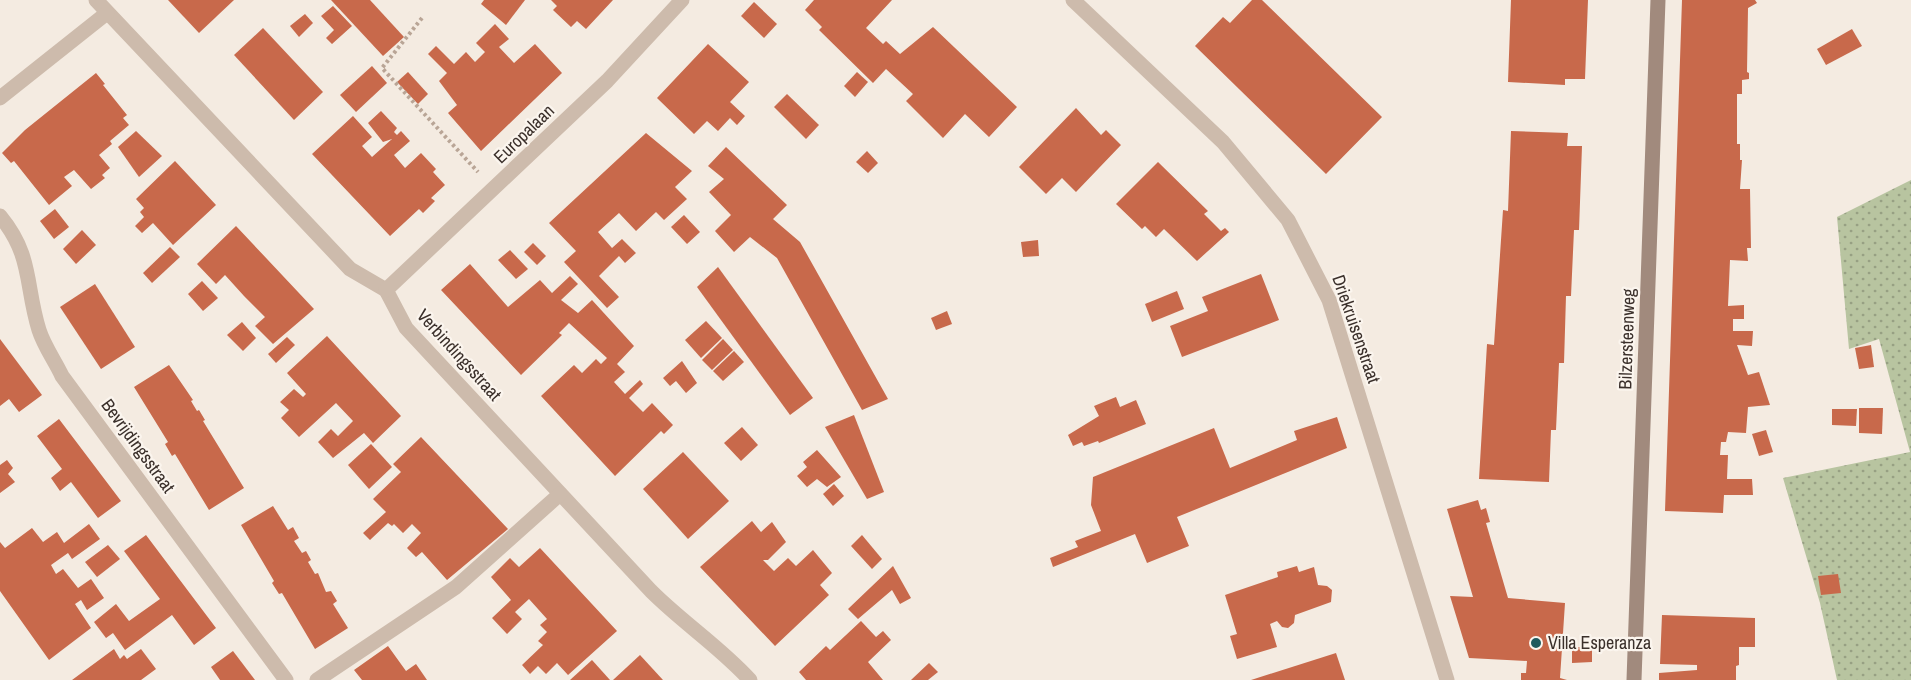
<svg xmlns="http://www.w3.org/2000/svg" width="1911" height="680" font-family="'Archivo Narrow',sans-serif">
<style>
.grass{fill:url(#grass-dots)}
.building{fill:#c8694b}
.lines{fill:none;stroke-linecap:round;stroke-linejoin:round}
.path{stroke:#b9a596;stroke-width:4;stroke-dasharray:3 3;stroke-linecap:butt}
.minor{stroke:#cdbbac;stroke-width:15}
.secondary{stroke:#a18a7d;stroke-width:15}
.poi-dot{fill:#1f5a5e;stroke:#fbf5ee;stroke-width:2}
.labels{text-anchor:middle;stroke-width:4.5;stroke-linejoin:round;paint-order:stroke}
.street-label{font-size:18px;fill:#3b302b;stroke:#fbf5ee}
.poi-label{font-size:18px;fill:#3b302b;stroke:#fbf5ee;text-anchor:start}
</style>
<defs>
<pattern id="grass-dots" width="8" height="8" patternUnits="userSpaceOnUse" patternTransform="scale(1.5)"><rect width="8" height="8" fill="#b8c4a0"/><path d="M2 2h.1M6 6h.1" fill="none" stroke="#97a083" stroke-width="1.8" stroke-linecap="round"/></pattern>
</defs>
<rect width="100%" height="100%" fill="#f4ebe1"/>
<!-- grass -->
<polygon class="grass" points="1911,180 1911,680 1837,680 1820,603 1783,478 1910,452 1879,339 1849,349 1837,217"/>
<!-- building -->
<g class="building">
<polygon points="168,0 234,0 199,33"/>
<polygon points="331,0 370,0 404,37 383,56"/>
<polygon points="484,0 525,0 506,25 481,4"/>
<polygon points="551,0 613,0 586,29 577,21 571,27 553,10 557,6"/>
<polygon points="814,0 892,0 866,28 883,44 886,41 900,54 933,27 1017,107 989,137 965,114 943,138 906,101 913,94 886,69 873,83 819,30 822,27 805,10"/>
<polygon points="1252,0 1262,0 1382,117 1326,174 1195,46 1223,17 1230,23"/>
<polygon points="1511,0 1588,0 1585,79 1565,79 1565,85 1508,82"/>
<polygon points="1682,0 1755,0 1757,3 1748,8 1747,72 1749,73 1749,79 1742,80 1742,94 1737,94 1737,144 1740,144 1740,160 1742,160 1740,189 1750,189 1751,248 1747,248 1748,261 1730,260 1728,306 1744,305 1744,319 1733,319 1733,331 1753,331 1752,346 1737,345 1748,375 1759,372 1770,405 1748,407 1746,433 1728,432 1726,442 1721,442 1720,455 1728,455 1727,479 1752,479 1753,495 1724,495 1723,513 1665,511"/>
<polygon points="754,2 777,24 764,38 741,16"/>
<polygon points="333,6 352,26 332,44 326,38 334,30 321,16"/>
<polygon points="305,14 313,23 299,37 290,26"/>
<polygon points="495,24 509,39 499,47 514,63 535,44 562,73 481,151 448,113 457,105 439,81 447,73 428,54 436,46 454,64 466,52 475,62 485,52 476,43"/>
<polygon points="263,28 323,92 294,120 234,55"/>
<polygon points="1852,29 1862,46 1826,65 1817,49"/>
<polygon points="708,44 749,82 730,102 745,116 737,125 730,118 718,131 707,121 694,134 657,98"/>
<polygon points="372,66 387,83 356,112 340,95"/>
<polygon points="408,72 428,94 418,104 397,82"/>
<polygon points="857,72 868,82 855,97 844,86"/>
<polygon points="96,73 105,84 103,85 127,115 123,118 129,125 110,141 112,144 99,155 110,168 102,175 105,178 91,189 74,170 64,177 72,186 49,205 14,161 11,163 2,153 25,130"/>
<polygon points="787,94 819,125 806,139 774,107"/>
<polygon points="1076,108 1101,135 1106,130 1121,145 1076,192 1062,178 1046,194 1019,167"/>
<polygon points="381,111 397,128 394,132 397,135 401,131 410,141 394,155 405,168 421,153 436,169 433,172 445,185 431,198 435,201 423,213 419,209 390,236 312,154 353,116 372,137 362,146 372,157 392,139 383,142 368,123"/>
<polygon points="136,131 162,156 139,177 118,147"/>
<polygon points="1511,131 1568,133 1567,146 1582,146 1579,230 1574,230 1571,296 1566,296 1564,363 1559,363 1556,430 1551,430 1549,482 1479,479 1487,344 1494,345 1503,210 1508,211"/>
<polygon points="646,133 692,171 675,187 687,199 664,220 656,212 636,231 619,213 598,232 612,248 622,239 636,253 625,263 619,256 599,276 619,297 607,308 564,262 576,251 549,223"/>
<polygon points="726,147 787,205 773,219 800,242 888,399 862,410 777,258 750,237 734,252 715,231 731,215 709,192 724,179 708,166"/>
<polygon points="867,151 878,163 868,173 856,162"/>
<polygon points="175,161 216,205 173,245 153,223 142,233 135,226 144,217 140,212 144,208 136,199"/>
<polygon points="1158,162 1208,211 1204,214 1221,231 1225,228 1229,232 1197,261 1164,229 1156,237 1145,226 1142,229 1116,204"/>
<polygon points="55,209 69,227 54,239 40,221"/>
<polygon points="684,215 700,232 687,244 671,227"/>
<polygon points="236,226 314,309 273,344 255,326 265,317 244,296 225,275 216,284 197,264"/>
<polygon points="82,230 96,245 76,264 63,249"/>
<polygon points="1038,240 1039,256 1023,257 1021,242"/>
<polygon points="533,243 546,256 537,265 524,252"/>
<polygon points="170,247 180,257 152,283 143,273"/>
<polygon points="510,250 528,269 516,279 498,260"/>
<polygon points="470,264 508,307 540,280 552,293 570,276 578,284 561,300 578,313 592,300 634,346 617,364 625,372 614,382 625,394 640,380 643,384 629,398 643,412 652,403 673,425 664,434 661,431 615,476 541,396 574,365 582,373 596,359 601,364 607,358 569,323 559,333 562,335 521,375 441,290"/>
<polygon points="718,267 813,398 790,415 697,287"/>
<polygon points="1261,274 1279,320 1182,357 1170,326 1208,311 1202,297"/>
<polygon points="202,281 218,298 203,311 188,294"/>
<polygon points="95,284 135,347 101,369 60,307"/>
<polygon points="1177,291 1184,309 1152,322 1145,304"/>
<polygon points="947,311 952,324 936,330 931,318"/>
<polygon points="706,321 722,338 701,358 685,340"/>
<polygon points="242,322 256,338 243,351 227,335"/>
<polygon points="327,336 401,416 373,443 364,433 333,458 318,442 331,429 338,436 353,421 336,403 299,437 281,418 289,410 280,402 294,389 303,397 306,394 287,373"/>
<polygon points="287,337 295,345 276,363 268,354"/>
<polygon points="0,339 42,395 19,412 9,399 0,406"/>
<polygon points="723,339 733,350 712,370 702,360"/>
<polygon points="1871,345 1874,367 1859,369 1855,348"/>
<polygon points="734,351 744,362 723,381 713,371"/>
<polygon points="682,361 697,383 686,393 676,381 670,386 663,378"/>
<polygon points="169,365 193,400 191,401 197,411 199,410 205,420 203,421 244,488 209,510 175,454 172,456 165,444 168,442 134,387"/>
<polygon points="1116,397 1120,407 1136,400 1146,424 1099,443 1098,441 1084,446 1082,442 1073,446 1068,435 1099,416 1094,406"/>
<polygon points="1859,408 1883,408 1882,434 1859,433"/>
<polygon points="1832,409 1857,409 1856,426 1832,425"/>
<polygon points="854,415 884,492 867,499 825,427"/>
<polygon points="1337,417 1347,448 1177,517 1189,546 1147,563 1135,534 1053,567 1050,558 1078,547 1075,541 1101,531 1091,505 1093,477 1214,428 1230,468 1297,440 1294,431"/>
<polygon points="59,419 121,501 98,518 71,482 60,491 51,478 62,469 37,436"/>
<polygon points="742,427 758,445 741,461 724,443"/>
<polygon points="1766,430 1773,452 1759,456 1752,434"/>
<polygon points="421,437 508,529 447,580 422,552 416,557 407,548 421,533 412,524 403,533 394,524 392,526 388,523 370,540 363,533 386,512 373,499 401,472 393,464"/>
<polygon points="371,444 392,467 369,489 348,465"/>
<polygon points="817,450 841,477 827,487 817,479 807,487 797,476 807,467 803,462"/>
<polygon points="683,452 729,501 688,539 643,489"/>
<polygon points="7,460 13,468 8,474 15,482 0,493 0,465"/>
<polygon points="834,484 844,496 833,506 823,494"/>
<polygon points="1478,500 1481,510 1486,508 1490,522 1486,523 1508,598 1565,603 1560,678 1567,680 1521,680 1521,673 1526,673 1527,661 1469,658 1450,596 1473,597 1447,509"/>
<polygon points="273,506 288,530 293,527 299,538 294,541 302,553 306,551 311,560 308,562 315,574 318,573 326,592 331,591 337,601 333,604 348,628 315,649 282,593 279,594 272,583 274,581 241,525"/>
<polygon points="752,521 761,532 772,522 786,542 768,560 763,560 774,571 788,558 796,566 813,550 832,573 820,585 829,595 775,646 700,567"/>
<polygon points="89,524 100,539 72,559 68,553 51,565 56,574 63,569 78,588 91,579 104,598 87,610 81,600 75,604 91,628 49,660 0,591 0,542 5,548 32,528 43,542 57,532 64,543"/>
<polygon points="146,535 216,628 194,645 172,615 125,650 113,633 106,638 94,622 116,604 129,621 160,599 124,551"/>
<polygon points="862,535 882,559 872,569 851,546"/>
<polygon points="108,545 120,559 97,577 85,562"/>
<polygon points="540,548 617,631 568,675 557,663 546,674 538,666 530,674 522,665 543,645 538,641 547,632 540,625 547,619 529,599 515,612 522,619 507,634 492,618 511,600 491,577 510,558 519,567"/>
<polygon points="893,566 911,598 900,604 892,590 858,619 848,609"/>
<polygon points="1297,566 1299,572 1314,567 1318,585 1327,586 1332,590 1331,602 1295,615 1294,623 1288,628 1282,627 1277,621 1270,624 1277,647 1237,659 1230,636 1237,634 1225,595 1278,577 1277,572"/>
<polygon points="1838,574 1841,593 1821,595 1818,576"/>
<polygon points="1662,615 1755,618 1755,647 1739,647 1739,665 1736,666 1736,680 1659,680 1659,673 1697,670 1697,665 1660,664"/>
<polygon points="861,621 876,637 883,631 891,640 868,662 883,680 806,680 799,672 826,646 830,650"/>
<polygon points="388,646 406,671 416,664 427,680 362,680 354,670"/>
<polygon points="1572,647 1592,647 1592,662 1572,663"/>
<polygon points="114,649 120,659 124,655 127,659 141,649 156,669 141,680 72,680"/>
<polygon points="233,651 255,680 220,680 211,667"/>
<polygon points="1336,653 1345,680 1251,680"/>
<polygon points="640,655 663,680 613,680"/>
<polygon points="592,660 610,680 570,680"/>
<polygon points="929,663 938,672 928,680 911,680"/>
</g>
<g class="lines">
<!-- path -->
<polyline class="path" points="422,18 382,68 478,172"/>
<!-- minor -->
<g class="minor">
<path d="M96,0l254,269 36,21 20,38 245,263c32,32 69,56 99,89"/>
<polyline points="1073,0 1223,142 1288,220 1329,300 1447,680"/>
<polyline points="0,98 107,13"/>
<path d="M0,216c33,40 25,69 39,114 5,16 16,31 23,46l224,304"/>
<polyline points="386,290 607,81 682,0"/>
<polyline points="317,680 456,587 560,494"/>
</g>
<!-- secondary -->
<polyline class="secondary" points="1634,680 1658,0"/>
</g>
<!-- markers -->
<circle class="poi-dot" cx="1536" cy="643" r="6"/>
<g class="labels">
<!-- street labels -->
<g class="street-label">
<text transform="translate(524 134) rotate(-44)" y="6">Europalaan</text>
<text transform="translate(1356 329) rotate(71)" y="6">Driekruisenstraat</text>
<text transform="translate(1627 339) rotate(-88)" y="6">Bilzersteenweg</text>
<text transform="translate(459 355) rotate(48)" y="6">Verbindingsstraat</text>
<text transform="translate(138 446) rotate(54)" y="6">Bevrijdingsstraat</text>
</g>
<!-- poi labels -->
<g class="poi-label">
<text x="1548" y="649">Villa Esperanza</text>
</g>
</g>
</svg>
